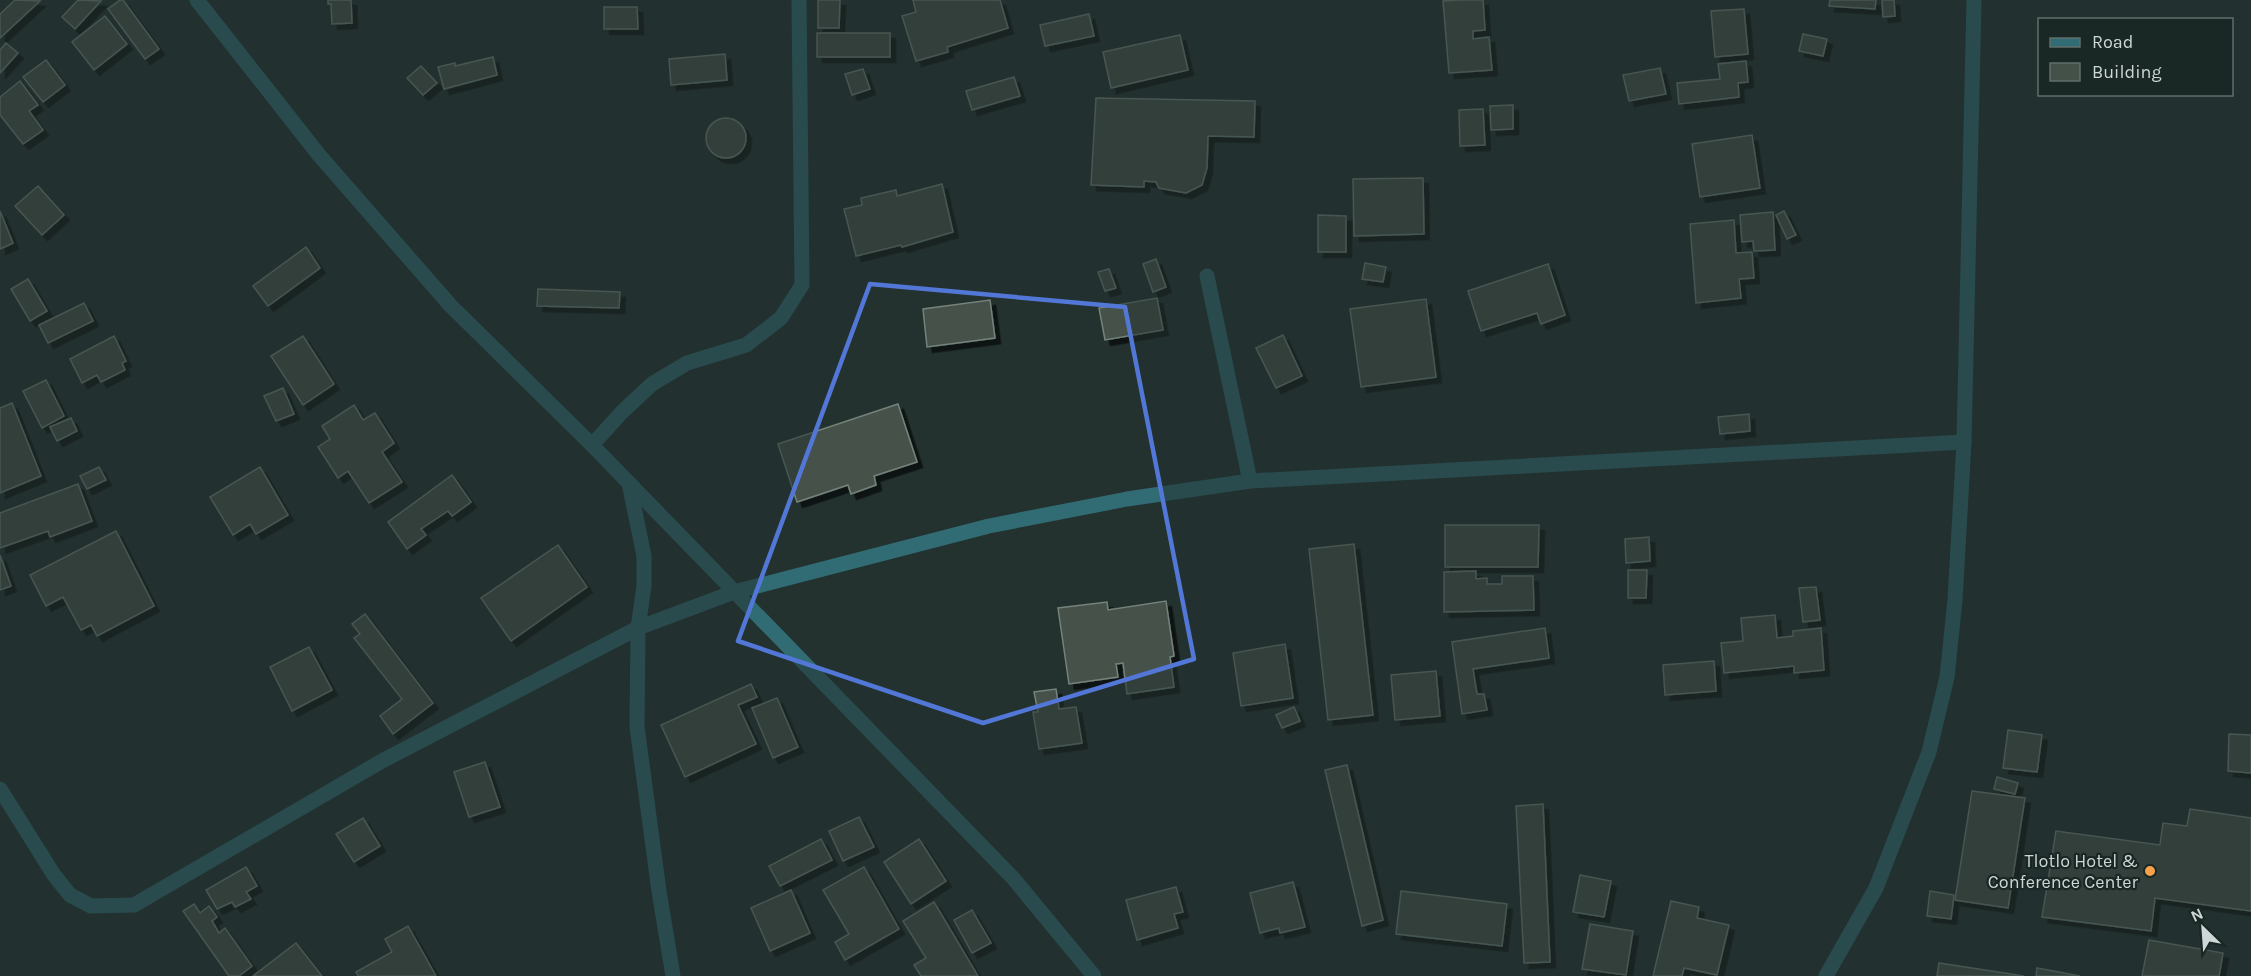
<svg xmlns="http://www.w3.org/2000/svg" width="2251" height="976" font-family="Karla,sans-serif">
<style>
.building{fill:#445149;stroke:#75837b;stroke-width:1.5;filter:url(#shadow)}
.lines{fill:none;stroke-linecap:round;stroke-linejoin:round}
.minor{stroke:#316c74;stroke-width:15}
.tertiary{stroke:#316c74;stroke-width:15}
.marked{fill:none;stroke:#5277d7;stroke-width:4.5;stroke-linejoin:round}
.poi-dot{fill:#f7a248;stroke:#192725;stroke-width:2}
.labels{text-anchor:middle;stroke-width:4.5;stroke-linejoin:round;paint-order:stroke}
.poi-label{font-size:18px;fill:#ced7d5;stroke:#192725;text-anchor:end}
</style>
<defs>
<filter id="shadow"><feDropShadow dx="5.5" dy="5.5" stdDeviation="0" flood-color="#0009"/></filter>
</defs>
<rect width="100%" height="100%" fill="#23312f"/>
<!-- building -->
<g class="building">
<polygon points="15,0 40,1 0,38 0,14"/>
<polygon points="78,0 101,1 75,29 62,17"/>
<polygon points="120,0 123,0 159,49 145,59 108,9"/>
<polygon points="328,0 351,0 352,23 332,24 331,4 328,4"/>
<polygon points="818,0 840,0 839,28 818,28"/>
<polygon points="913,0 1000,0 1008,28 947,47 948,52 916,61 902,16 916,12"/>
<polygon points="1459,0 1483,0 1485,30 1473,31 1473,39 1489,37 1492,70 1449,73 1443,1"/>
<polygon points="1830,0 1876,0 1875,9 1829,6"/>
<polygon points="1882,0 1894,0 1895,16 1883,17"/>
<polygon points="604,7 637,7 638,29 604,29"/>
<polygon points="1744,9 1748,54 1715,57 1711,11"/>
<polygon points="1089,14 1094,36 1045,46 1040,25"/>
<polygon points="105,16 127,44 94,70 72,42"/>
<rect x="817" y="33" width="73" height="24"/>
<polygon points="1803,34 1827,39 1823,56 1799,51"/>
<polygon points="1180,35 1188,70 1111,88 1103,52"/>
<polygon points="6,43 18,53 0,73 0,50"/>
<polygon points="725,54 727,80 671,85 669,59"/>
<polygon points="493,57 497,75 444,89 438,67 455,63 455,66"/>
<polygon points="46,60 65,85 43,102 23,77"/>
<polygon points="1746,61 1748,82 1738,83 1739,97 1679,104 1677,83 1720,79 1718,64"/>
<polygon points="421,66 437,83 423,95 407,78"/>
<polygon points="1660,68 1666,94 1629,101 1623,75"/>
<polygon points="863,69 870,89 852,95 845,74"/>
<polygon points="1014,77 1020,96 972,110 966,91"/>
<polygon points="20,81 38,105 29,111 43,130 23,144 0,115 0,97"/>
<polygon points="1096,98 1255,101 1254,137 1208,136 1207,168 1202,185 1186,193 1159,188 1156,182 1144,181 1144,187 1091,185"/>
<polygon points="1513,105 1513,129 1491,130 1490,106"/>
<polygon points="1483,109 1485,145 1460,146 1459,110"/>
<circle cx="726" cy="138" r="20"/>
<polygon points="1752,135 1760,188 1700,197 1692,144"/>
<polygon points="1423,178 1424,234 1354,236 1353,179"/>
<polygon points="942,184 953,232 902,247 901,245 856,256 844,209 862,205 861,198 896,190 897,196"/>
<polygon points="38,186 64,215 42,235 15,206"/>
<polygon points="0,211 13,243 0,249"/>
<polygon points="1784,211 1796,235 1787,239 1776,215"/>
<polygon points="1773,212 1775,250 1754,251 1753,241 1742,242 1740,215"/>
<polygon points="1318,215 1346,216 1346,252 1318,252"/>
<polygon points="1734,220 1736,253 1752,252 1754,278 1739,279 1741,298 1696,303 1690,224"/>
<polygon points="306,247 320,268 268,306 253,286"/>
<polygon points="1156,259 1166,287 1153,292 1143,264"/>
<polygon points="1365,263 1386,267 1383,282 1362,279"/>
<polygon points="1548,264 1565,315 1541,324 1537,313 1481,331 1468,291"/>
<polygon points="1109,269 1116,288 1105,291 1098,272"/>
<polygon points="28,279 47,311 30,321 11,289"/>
<polygon points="538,289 620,292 619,308 537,306"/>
<polygon points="1157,298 1163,330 1105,340 1099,308"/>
<polygon points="1426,299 1436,377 1361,387 1350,309"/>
<polygon points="990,300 995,338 927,347 923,309"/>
<polygon points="84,303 93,321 48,343 39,325"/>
<polygon points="1283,335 1302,376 1276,388 1256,348"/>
<polygon points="114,336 126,361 122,363 125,370 101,382 97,375 82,383 70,359"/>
<polygon points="303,336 334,384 303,405 271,356"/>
<polygon points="46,380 64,416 42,428 23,391"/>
<polygon points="283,388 294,414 276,421 264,396"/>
<polygon points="12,403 41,476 0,493 0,408"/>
<polygon points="898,404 917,462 874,476 876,485 851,494 848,485 797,502 778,444"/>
<polygon points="354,405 363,420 375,413 394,443 382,452 402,482 369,503 348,471 338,478 318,447 330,439 322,426"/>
<polygon points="1749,414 1750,431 1720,434 1718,417"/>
<polygon points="71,418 77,431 57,441 50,427"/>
<polygon points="99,467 106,480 87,489 80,476"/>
<polygon points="260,467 288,515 256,534 250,524 233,535 210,497"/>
<polygon points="452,475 471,502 452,516 448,511 421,529 426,535 407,549 388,522"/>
<polygon points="78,484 92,521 50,537 48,531 0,548 0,513"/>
<polygon points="1445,525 1539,525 1538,567 1445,567"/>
<polygon points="116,531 154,606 97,636 91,625 81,630 63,597 46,606 30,575"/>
<polygon points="1649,537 1650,561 1626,563 1625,539"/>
<polygon points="1354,544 1373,715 1328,720 1309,549"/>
<polygon points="558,545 587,587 511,641 481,598"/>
<polygon points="0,555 11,586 0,590"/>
<polygon points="1628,570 1647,570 1646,598 1628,598"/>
<polygon points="1476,571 1476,579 1487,578 1487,584 1502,584 1502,576 1533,576 1534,610 1444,612 1444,572"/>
<polygon points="1816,587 1820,620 1803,622 1799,588"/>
<polygon points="1166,601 1174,656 1170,657 1174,687 1127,694 1123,663 1116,664 1118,677 1069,684 1058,608 1107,602 1108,610"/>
<polygon points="365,614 433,703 393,734 380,716 402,699 354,638 360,634 352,624"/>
<polygon points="1775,615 1777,638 1793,636 1793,631 1821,628 1824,670 1794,673 1794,666 1724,673 1721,643 1743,641 1741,618"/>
<polygon points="1545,628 1549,658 1473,669 1477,694 1484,694 1487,710 1462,714 1452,642"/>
<polygon points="1285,644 1293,698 1241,706 1233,653"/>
<polygon points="309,647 332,690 292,711 270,667"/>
<polygon points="1714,661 1716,691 1665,695 1663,665"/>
<polygon points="1436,671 1440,716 1395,720 1391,675"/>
<polygon points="751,684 757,697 738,705 756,744 685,777 661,725"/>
<polygon points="1056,689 1059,709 1076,707 1082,743 1039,749 1033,712 1038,712 1034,692"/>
<polygon points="777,698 798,747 773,758 752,708"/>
<polygon points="1294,707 1300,721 1282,728 1276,715"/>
<polygon points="2008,730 2042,735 2037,772 2003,768"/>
<polygon points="2229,734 2251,735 2251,773 2228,771"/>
<polygon points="485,762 500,807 469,817 454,772"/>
<polygon points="1347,765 1383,920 1362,926 1325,770"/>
<polygon points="1997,777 2018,783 2015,794 1994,789"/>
<polygon points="1972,791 2025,798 2008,908 1955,900"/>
<polygon points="1543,804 1550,962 1524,963 1516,806"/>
<polygon points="2190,809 2251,818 2251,911 2155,898 2151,931 2042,917 2056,831 2160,845 2163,823 2187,826"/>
<polygon points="859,817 874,847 843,861 829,831"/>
<polygon points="363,818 380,846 354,862 336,834"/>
<polygon points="821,839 832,860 780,886 769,866"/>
<polygon points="919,839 946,881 911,904 884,862"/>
<polygon points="246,867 257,886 246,892 251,899 235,907 232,902 217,909 206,890"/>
<polygon points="864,867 899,929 845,960 835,942 849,934 823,890"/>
<polygon points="1580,875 1611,881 1604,917 1573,912"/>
<polygon points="1293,882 1305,927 1280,933 1279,928 1260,933 1250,893"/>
<polygon points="1176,887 1183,912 1174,914 1178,928 1137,940 1126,900"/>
<polygon points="791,890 810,933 770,951 751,908"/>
<polygon points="1401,891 1507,904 1502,946 1396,934"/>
<polygon points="1930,891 1954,895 1951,919 1927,916"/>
<polygon points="1671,901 1699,907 1697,918 1729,925 1717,975 1684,968 1682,976 1653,976"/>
<polygon points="934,902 978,976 921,976 914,965 926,958 903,921"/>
<polygon points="194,904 200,913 209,906 217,917 212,921 219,933 225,928 252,966 239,976 229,976 183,911"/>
<polygon points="972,910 991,943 972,953 954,920"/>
<polygon points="1590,924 1633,931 1626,975 1582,969"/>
<polygon points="408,926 436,976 358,976 356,972 392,952 385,939"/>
<polygon points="2149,940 2223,953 2219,976 2142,976"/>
<polygon points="296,943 322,976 253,976"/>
<polygon points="1939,963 2024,976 1937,976"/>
<polygon points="2037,968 2080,976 2036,976"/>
</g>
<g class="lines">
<!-- minor -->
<g class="minor">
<polyline points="197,0 319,155 450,305 592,445 1013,878 1094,976"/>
<polyline points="1207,276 1250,481 1964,442"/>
<polyline points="592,445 622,412 652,384 687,363 746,345 781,318 802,285 799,0"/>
<polyline points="629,483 644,556 644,586 638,628 637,727 659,891 673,976"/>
<polyline points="0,789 54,875 70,895 91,906 134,905 382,761 638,628 734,592 989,526 1127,499 1250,481"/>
</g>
<!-- tertiary -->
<polyline class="tertiary" points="1826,976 1876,888 1929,752 1947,677 1955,600 1964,442 1974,0"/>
</g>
<!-- marked area -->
<path d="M0 0H2251V976H0ZM870,284l255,23 69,352 -211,64 -245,-82z" fill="#23312f" fill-opacity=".55" fill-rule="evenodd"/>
<path class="marked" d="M870,284l255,23 69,352 -211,64 -245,-82z"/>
<!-- markers -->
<circle class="poi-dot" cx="2150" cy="871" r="6"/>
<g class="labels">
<!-- poi labels -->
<g class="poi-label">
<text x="2138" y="867">Tlotlo Hotel &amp;<tspan x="2138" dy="21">Conference Center</tspan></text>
</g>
</g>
<!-- legend -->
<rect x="2038" y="18" width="195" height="78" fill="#192725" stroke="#616d6b" stroke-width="1.5"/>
<rect x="2050" y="38" width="30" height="9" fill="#316c74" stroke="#616d6b" stroke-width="1.5"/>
<text x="2092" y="48" font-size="18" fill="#ced7d5">Road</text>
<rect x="2050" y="63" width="30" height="18" fill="#445149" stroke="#616d6b" stroke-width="1.5"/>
<text x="2092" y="78" font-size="18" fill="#ced7d5">Building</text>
<!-- north arrow -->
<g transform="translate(2203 928) rotate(335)" stroke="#192725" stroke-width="4.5" paint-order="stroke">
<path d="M0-4.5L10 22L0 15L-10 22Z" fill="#ced7d5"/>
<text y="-9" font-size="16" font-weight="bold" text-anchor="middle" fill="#ced7d5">N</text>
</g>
</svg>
